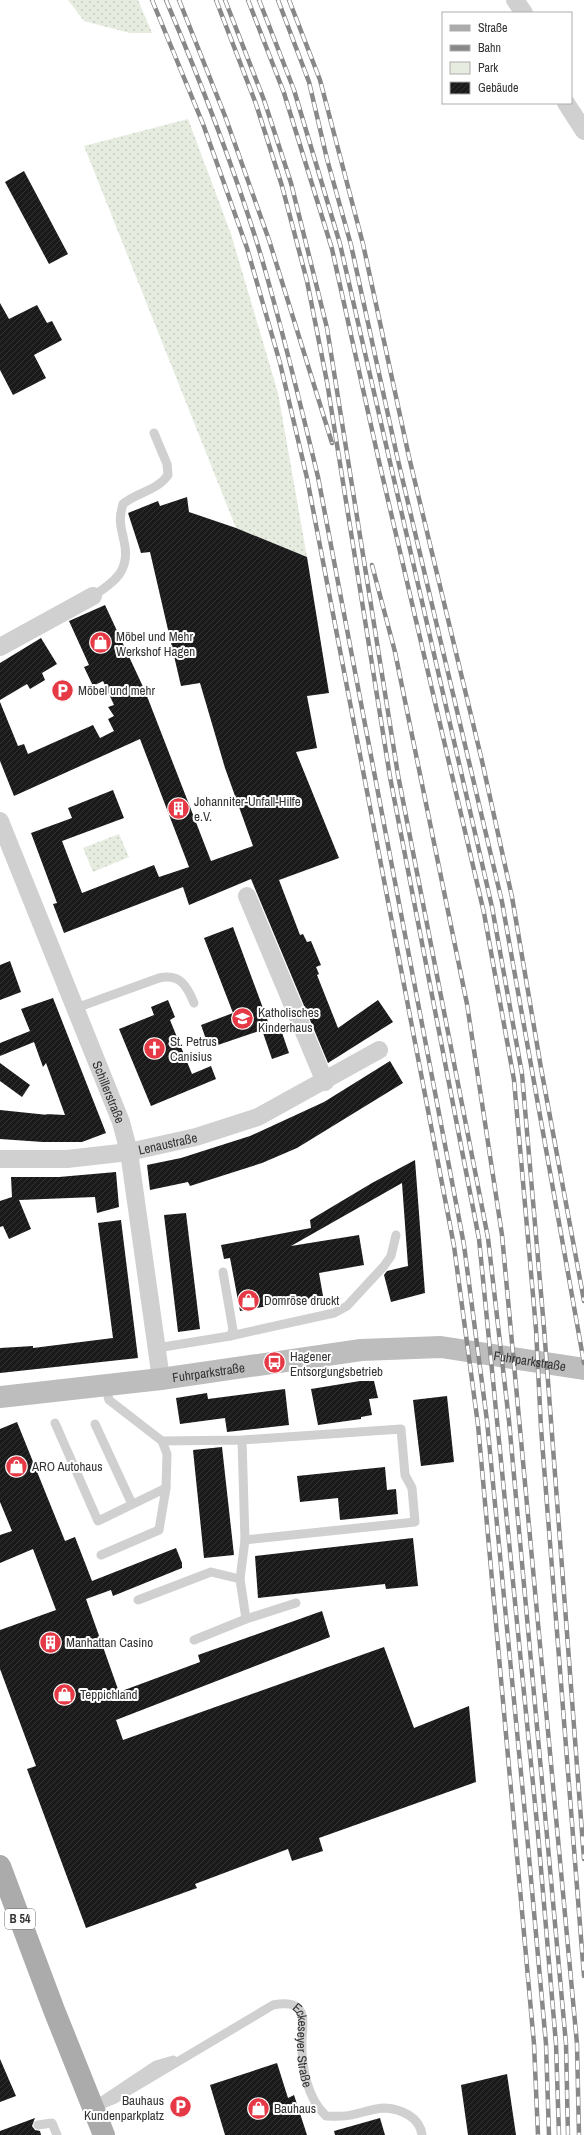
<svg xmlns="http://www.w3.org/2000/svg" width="584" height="2135" font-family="'Archivo Narrow',sans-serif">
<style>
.green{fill:url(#green-dots)}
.building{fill:url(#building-hatch)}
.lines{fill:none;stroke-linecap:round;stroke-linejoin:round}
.lane{stroke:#d0d0d0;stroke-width:9}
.street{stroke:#d0d0d0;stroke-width:18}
.secondary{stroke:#bdbdbd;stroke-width:22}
.primary{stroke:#ababab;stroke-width:22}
.rail-casing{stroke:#888;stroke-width:4.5}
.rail{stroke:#fff;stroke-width:3;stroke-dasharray:9;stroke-linecap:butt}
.labels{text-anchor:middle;stroke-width:4;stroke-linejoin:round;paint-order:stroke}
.shield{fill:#fff;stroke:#707070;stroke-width:1}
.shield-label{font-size:12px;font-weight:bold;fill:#333}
.poi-label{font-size:13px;fill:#333;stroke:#fff;text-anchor:start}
.street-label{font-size:13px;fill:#333;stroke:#fff}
</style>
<defs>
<pattern id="green-dots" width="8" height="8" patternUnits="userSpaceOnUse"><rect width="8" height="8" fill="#e6ecdf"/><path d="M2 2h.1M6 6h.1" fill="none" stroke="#c6cbc0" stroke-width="1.8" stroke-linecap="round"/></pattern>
<pattern id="building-hatch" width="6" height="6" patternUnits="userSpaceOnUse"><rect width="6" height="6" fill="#1a1a1a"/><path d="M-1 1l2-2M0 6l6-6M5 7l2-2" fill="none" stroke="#333"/></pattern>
</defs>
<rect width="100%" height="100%" fill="#fff"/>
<!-- green -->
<g class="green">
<polygon points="68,0 138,0 152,33 130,33 84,21"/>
<polygon points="188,119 231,234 278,393 307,557 236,528 84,146"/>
<polygon points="119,834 129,857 93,872 83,848"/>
</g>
<!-- building -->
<g class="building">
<polygon points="24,171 68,254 49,264 5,182"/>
<polygon points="0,303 9,319 37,305 47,323 52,321 62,340 34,355 46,378 13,395 0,370"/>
<polygon points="187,497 189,512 236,528 307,557 329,693 307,696 317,748 296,752 339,858 279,880 300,935 303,934 307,942 311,941 321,965 316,967 319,974 317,975 338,1028 378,1000 393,1022 328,1063 251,879 189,905 183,887 64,933 53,904 57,903 31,833 72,818 68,808 113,790 124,818 62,841 82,893 154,865 159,877 189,867 140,739 14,796 0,761 0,702 18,746 24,744 28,754 93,725 100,738 114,731 108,719 114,716 108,707 114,705 103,681 93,686 84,667 89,665 69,621 105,605 145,691 211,861 253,846 225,768 200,683 181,686 150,552 141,553 128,513 158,501 160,506"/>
<polygon points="41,638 57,664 42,673 45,680 30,689 27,684 0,700 0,663"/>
<polygon points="233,927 270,1027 279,1024 289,1053 272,1059 262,1030 209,1048 201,1025 233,1013 204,938"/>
<polygon points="10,961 21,992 0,1000 0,965"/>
<polygon points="53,998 106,1133 82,1142 43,1142 0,1139 0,1110 48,1115 45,1114 65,1115 46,1063 43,1067 34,1042 0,1056 0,1043 30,1031 21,1009"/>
<polygon points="168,1000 175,1017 170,1020 192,1074 211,1066 216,1079 151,1106 119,1029 154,1015 151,1007"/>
<polygon points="390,1061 403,1083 297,1148 262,1163 190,1186 188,1182 150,1190 147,1165 181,1158 250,1136 324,1102"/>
<polygon points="0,1063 30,1085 22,1097 0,1081"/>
<polygon points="415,1160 425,1293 391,1302 384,1275 387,1271 408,1266 402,1183 291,1246 359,1235 364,1265 319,1273 323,1296 240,1311 230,1258 224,1259 221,1245 311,1228 310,1220 372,1183"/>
<polygon points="116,1172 119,1207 97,1213 95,1197 19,1200 31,1229 9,1239 3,1226 0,1227 0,1201 12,1197 11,1177 59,1177"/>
<polygon points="186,1213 200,1329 178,1332 164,1215"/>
<polygon points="121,1220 138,1358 0,1373 0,1348 33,1346 33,1348 113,1338 98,1223"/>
<polygon points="360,1381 374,1381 378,1398 369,1399 372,1415 361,1417 361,1419 318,1425 311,1389"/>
<polygon points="285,1389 289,1425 227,1432 225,1418 180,1424 176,1398 207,1393 208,1399"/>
<polygon points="447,1396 454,1462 421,1466 413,1400"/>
<polygon points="17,1422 65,1541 75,1537 92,1581 176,1548 182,1563 182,1568 113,1596 111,1590 86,1599 119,1692 200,1662 198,1655 322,1611 330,1637 116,1720 123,1740 384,1647 414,1728 469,1706 476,1782 319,1838 323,1851 292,1861 288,1849 195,1884 197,1888 86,1928 27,1769 36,1766 0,1669 0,1630 56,1610 33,1549 0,1563 0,1535 12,1531 0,1502 0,1429"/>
<polygon points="222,1447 234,1555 204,1558 193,1450"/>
<polygon points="385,1467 387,1490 396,1489 398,1514 340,1520 338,1498 300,1502 297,1476"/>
<polygon points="413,1538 418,1586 386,1589 385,1584 258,1598 255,1556"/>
<polygon points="0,2059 16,2096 0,2102"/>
<polygon points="277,2063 288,2098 294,2095 307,2135 225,2135 210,2085"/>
<polygon points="507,2074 516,2135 468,2135 461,2085"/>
<polygon points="35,2118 32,2126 35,2130 40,2131 41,2135 0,2135 0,2131"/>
<polygon points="380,2118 385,2135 335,2135 334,2131"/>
</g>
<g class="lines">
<!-- lane -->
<g class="lane">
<path d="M93,596c22,-14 38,-26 31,-55 -3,-15 -6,-20 -1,-37 14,-12 34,-13 45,-29l-1,-11 -13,-31"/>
<path d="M76,1008l83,-30c21,-5 28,8 35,25"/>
<polyline points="230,1336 334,1313 347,1306 384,1266 391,1256 396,1235"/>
<polyline points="157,1348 230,1336 233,1330 223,1272"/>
<polyline points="55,1423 98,1521 166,1488 167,1454 162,1441 109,1400 105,1385"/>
<polyline points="95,1424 132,1504"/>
<polyline points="162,1441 242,1440 401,1429 405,1475 412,1488 415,1522 245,1540 242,1440"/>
<polyline points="101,1555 159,1530 166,1488"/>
<polyline points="138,1600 211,1572 240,1579 245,1540"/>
<polyline points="246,1619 296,1603"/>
<polyline points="194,1640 246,1619 240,1579"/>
<polyline points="102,2101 156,2065 173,2060"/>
<path id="s1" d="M93,2108l22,-9 158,-94c10,-2 23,-3 28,7 4,9 1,19 1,28 -1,26 5,58 24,76 9,0 17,1 25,-1 11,-2 23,-7 34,-7 16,1 35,9 37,27"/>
<polyline points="38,2125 52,2123 57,2135"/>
</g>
<!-- street -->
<g class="street">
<polyline points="515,0 524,13"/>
<polyline points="566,103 584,131"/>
<polyline points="0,647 93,596"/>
<path id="s2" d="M0,821l121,301 8,30 32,227"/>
<polyline points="247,896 325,1082"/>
<path id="s3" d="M0,1159h67l62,-7 67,-15 62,-20 121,-67"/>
</g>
<!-- secondary -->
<path class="secondary" id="s4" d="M0,1397l161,-18 200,-29 80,-3 143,22"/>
<!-- primary -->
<polyline class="primary" points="0,1866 54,2010 104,2135"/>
<defs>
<g id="rail">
<polyline points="152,0 203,124 247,248 280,363 307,478 454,1246 478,1425 534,2044 538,2135"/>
<path d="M166,0c34,80 66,162 92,246 23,76 41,153 60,231l146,768 23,176 40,414 19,209 3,91"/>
<polyline points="179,0 225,116 269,240 332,443"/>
<polyline points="216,0 256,104 282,186 307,281 327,382 390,777 479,1239 538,1834 556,2044 559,2135"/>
<polyline points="225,0 264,100 291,183 327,328 398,775 488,1238 509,1421 547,1836 566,2044 568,2135"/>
<polyline points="248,0 284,93 332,249 378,457 484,913 514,1080 536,1329 541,1428 584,1976"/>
<polyline points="259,0 294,90 340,244 492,907 522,1074 544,1328 584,1859"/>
<polyline points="278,0 309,82 327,159 351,245 397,456 502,902 584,1363"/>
<polyline points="289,0 320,80 363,244 409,457 482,761 512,897 541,1068 584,1301"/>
<polyline points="372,565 395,652 467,1004 502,1235 577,2044 579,2135"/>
</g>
</defs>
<!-- rail casing -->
<use href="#rail" class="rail-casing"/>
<!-- rail -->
<use href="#rail" class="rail"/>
</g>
<!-- icons -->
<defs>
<symbol id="shop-disc" viewBox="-11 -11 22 22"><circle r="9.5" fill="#e63946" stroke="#fff"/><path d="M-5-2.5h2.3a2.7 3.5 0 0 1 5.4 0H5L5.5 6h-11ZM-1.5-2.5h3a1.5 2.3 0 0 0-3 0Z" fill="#fff"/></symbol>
<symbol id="parking-disc" viewBox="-11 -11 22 22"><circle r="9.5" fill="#e63946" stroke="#fff"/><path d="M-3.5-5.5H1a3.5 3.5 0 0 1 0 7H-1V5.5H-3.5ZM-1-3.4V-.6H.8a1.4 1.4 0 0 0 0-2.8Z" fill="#fff"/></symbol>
<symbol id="building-disc" viewBox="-11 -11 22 22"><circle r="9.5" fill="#e63946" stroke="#fff"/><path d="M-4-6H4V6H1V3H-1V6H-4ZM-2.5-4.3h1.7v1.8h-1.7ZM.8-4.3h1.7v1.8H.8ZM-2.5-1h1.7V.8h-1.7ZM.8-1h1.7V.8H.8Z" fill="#fff"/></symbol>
<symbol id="school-disc" viewBox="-11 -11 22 22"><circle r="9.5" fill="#e63946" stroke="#fff"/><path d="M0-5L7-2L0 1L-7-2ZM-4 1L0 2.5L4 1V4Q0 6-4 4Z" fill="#fff"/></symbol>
<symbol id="church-disc" viewBox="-11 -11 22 22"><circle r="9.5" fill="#e63946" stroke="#fff"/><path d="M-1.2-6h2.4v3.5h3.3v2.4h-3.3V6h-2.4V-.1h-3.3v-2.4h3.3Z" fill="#fff"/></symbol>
<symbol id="bus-disc" viewBox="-11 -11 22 22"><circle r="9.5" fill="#e63946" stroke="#fff"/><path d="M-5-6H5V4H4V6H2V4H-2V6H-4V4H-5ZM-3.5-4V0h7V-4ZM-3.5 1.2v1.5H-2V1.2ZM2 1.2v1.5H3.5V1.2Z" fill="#fff"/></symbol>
</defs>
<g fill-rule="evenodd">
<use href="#shop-disc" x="88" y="630" width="25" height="25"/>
<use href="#parking-disc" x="50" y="678" width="25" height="25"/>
<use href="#building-disc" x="166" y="796" width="25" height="25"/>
<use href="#school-disc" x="230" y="1006" width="25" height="25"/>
<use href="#church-disc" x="142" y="1036" width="25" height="25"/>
<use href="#shop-disc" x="236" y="1288" width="25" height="25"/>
<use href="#bus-disc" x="262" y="1350" width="25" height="25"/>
<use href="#shop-disc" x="4" y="1454" width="25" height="25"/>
<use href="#building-disc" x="38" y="1630" width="25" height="25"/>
<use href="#shop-disc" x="52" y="1682" width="25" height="25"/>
<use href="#parking-disc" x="168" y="2094" width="25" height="25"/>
<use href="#shop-disc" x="246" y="2096" width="25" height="25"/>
</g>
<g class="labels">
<!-- shield labels -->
<rect class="shield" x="5" y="1909" width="30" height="20" rx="3"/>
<g class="shield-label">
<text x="20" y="1923">B 54</text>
</g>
<!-- poi labels -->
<g class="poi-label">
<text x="116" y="641">Möbel und Mehr<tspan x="116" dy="15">Werkshof Hagen</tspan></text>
<text x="78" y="695">Möbel und mehr</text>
<text x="194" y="806">Johanniter-Unfall-Hilfe<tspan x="194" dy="15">e.V.</tspan></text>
<text x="258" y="1017">Katholisches<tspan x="258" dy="15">Kinderhaus</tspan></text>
<text x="170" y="1046">St. Petrus<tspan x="170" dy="15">Canisius</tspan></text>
<text x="264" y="1305">Domröse druckt</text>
<text x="290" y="1361">Hagener<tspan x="290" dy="15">Entsorgungsbetrieb</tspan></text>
<text x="32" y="1471">ARO Autohaus</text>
<text x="66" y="1647">Manhattan Casino</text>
<text x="80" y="1699">Teppichland</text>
<text x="164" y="2105" text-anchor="end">Bauhaus<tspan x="164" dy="15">Kundenparkplatz</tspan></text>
<text x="274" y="2113">Bauhaus</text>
</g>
<!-- street labels -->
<g class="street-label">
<text dy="5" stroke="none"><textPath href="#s2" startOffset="292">Schillerstraße</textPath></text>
<text dy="5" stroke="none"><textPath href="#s3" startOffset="169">Lenaustraße</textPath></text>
<text dy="5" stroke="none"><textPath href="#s4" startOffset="534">Fuhrparkstraße</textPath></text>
<text dy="5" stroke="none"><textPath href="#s4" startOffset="210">Fuhrparkstraße</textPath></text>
<text dy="5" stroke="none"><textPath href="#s1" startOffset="272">Eckeseyer Straße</textPath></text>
</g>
</g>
<!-- legend -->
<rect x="442" y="12" width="130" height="92" fill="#ffffff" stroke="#adadad"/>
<rect x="450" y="25" width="20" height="6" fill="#ababab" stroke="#adadad"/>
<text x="478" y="32" font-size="12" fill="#333333">Straße</text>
<rect x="450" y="45" width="20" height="6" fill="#888888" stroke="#adadad"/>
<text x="478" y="52" font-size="12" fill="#333333">Bahn</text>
<rect x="450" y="62" width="20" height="12" fill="#e6ecdf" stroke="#adadad"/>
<text x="478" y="72" font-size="12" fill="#333333">Park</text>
<rect x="450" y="82" width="20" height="12" fill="url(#building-hatch)" stroke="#adadad"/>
<text x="478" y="92" font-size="12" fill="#333333">Gebäude</text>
</svg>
